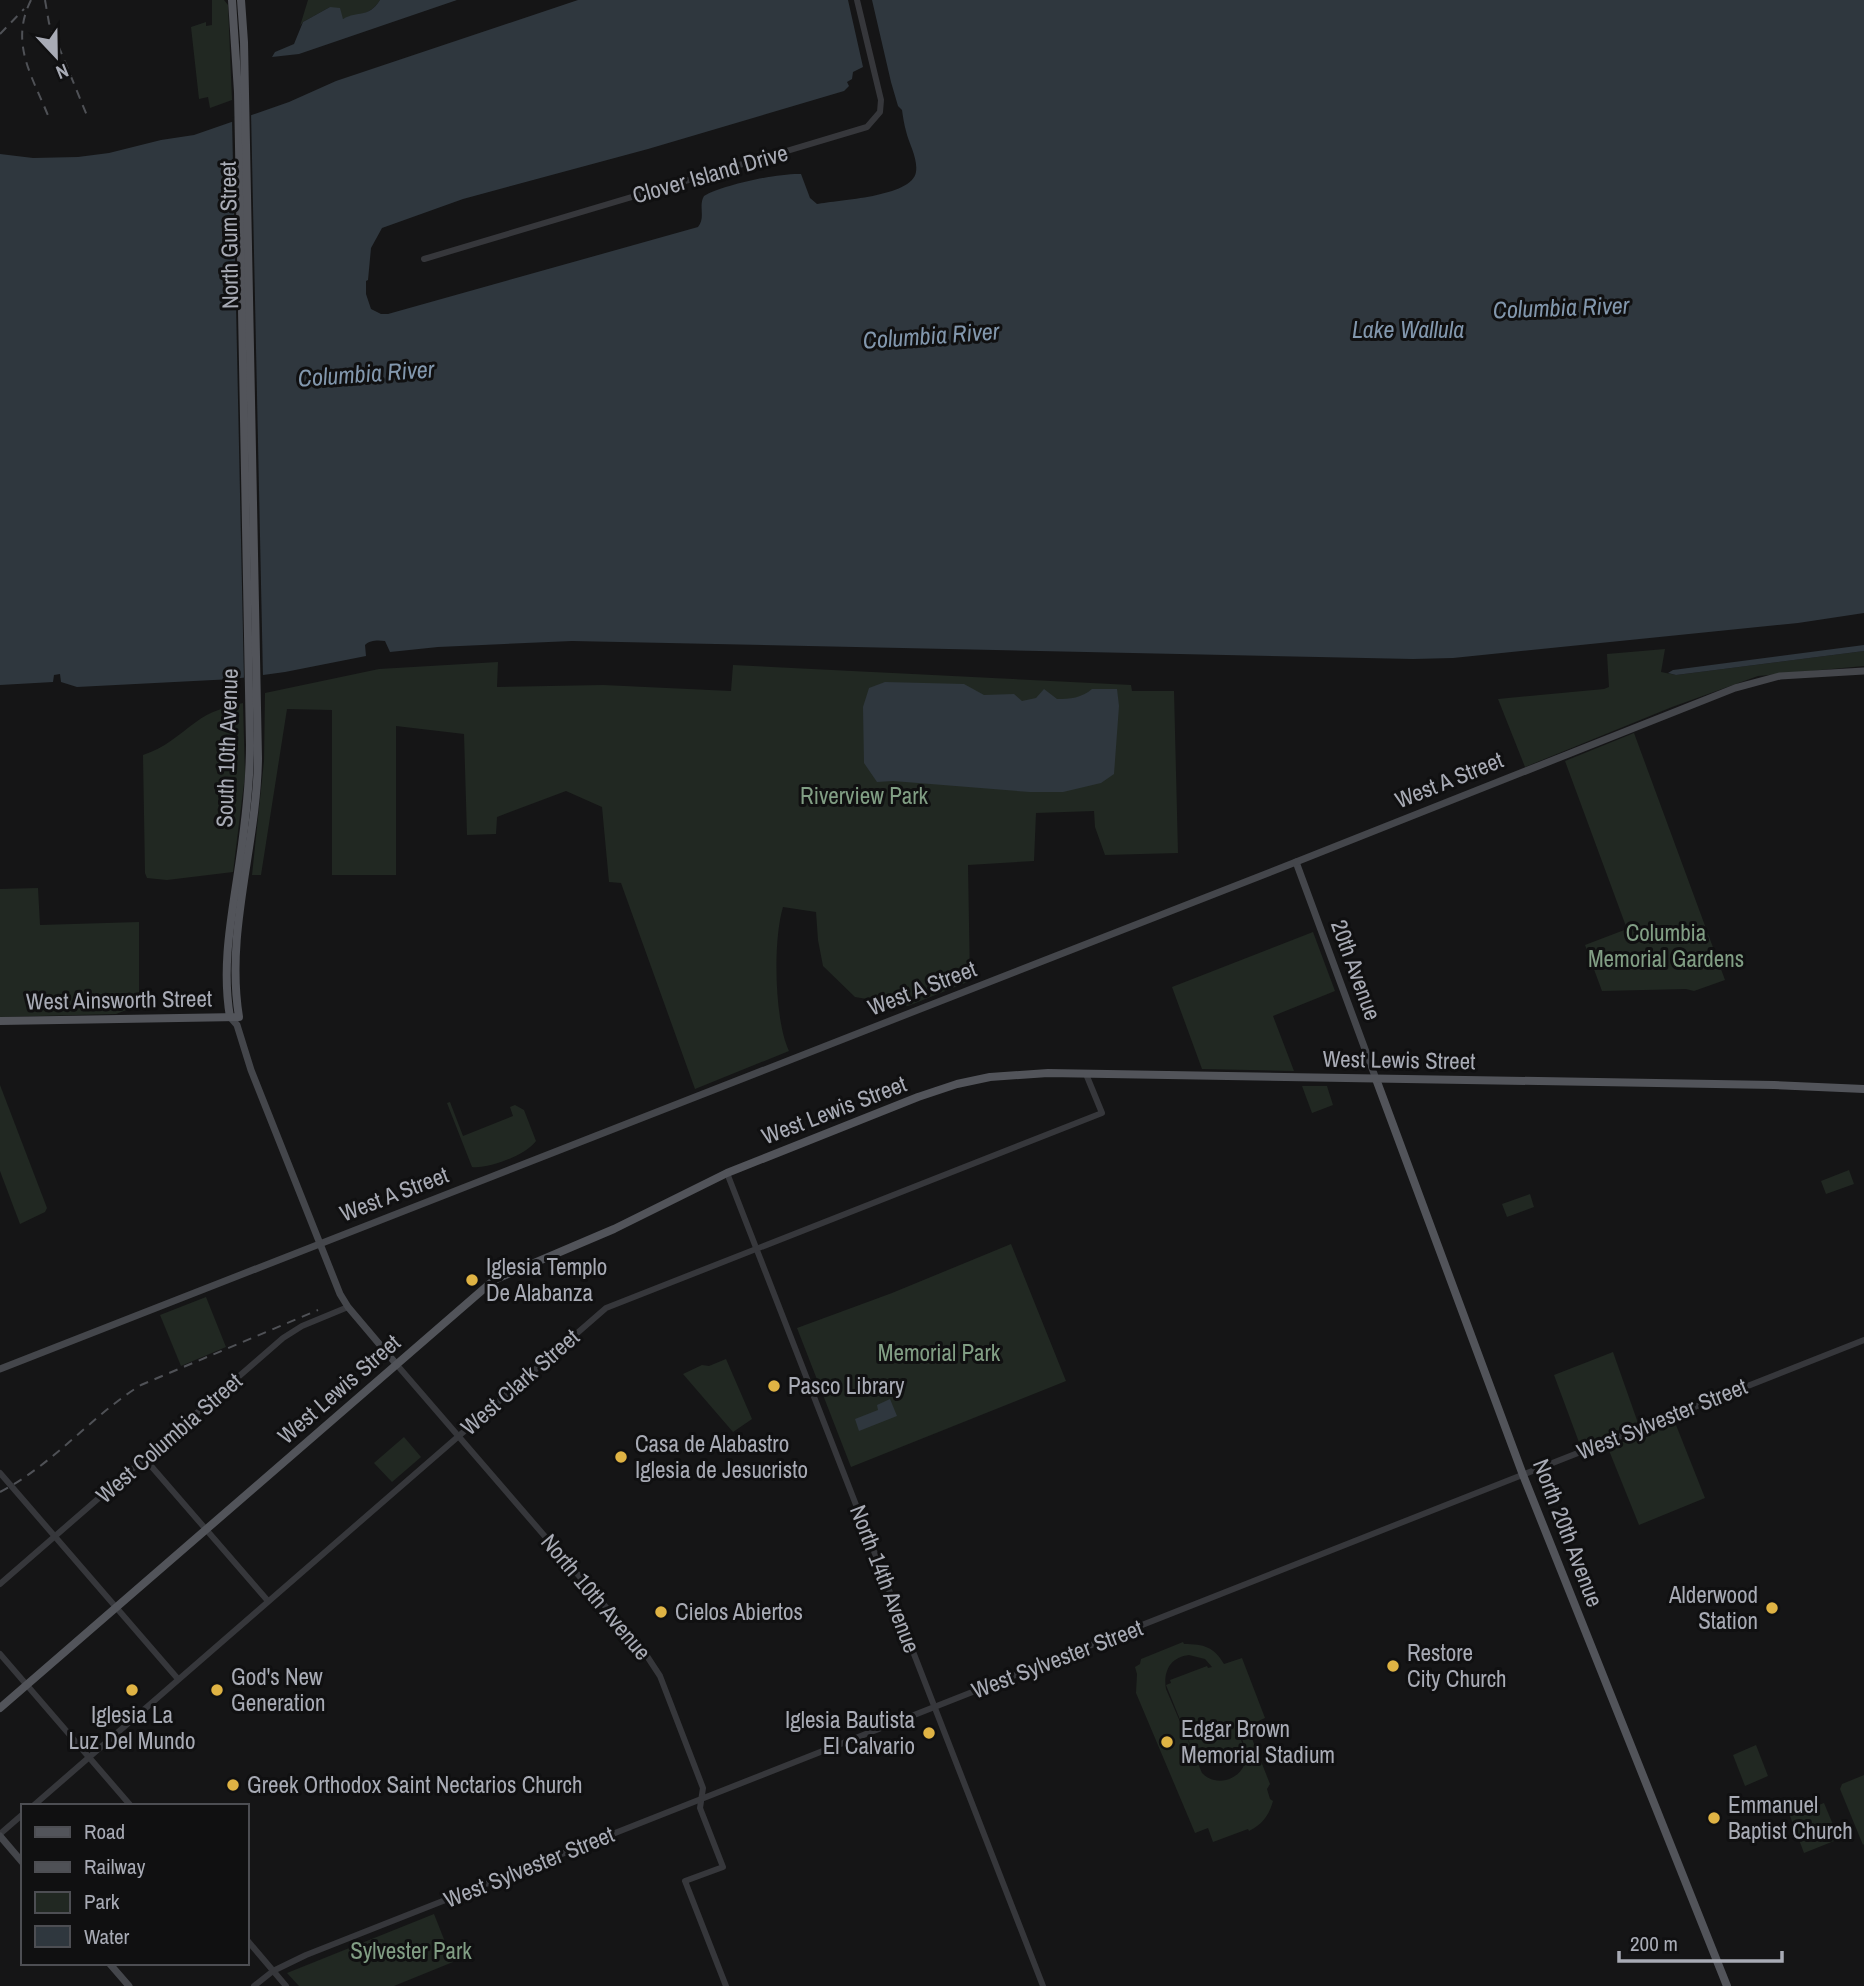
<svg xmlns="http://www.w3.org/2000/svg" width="1864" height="1986" font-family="'Archivo Narrow',sans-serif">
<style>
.green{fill:#212822;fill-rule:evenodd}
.water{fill:#2f373e}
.pier{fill:#151516}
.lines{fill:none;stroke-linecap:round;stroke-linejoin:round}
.tertiary{stroke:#36373b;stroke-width:6}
.secondary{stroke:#44464b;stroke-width:7}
.primary{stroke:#52545a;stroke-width:8}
.rail{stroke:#4f5156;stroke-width:2;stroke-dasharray:9 7;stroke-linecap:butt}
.poi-dot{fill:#dfb344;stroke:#101011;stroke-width:2.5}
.labels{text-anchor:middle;stroke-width:6;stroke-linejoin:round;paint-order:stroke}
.street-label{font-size:23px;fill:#a8abb5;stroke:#101011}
.park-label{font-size:23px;fill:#819e84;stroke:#101011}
.poi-label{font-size:23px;fill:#a8abb5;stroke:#101011;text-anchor:start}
.water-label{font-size:24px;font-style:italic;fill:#8297ad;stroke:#101011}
</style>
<rect width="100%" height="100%" fill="#151516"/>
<!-- green -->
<g class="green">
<polygon points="212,0 224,0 228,5 232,100 210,108 208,97 199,99 191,27 206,22 206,26 212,25"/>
<path d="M308,0h72c-10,16 -22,14 -37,19l-13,-12 -27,15 -3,4z"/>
<polygon points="1665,649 1661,672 1676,675 1864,651 1864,666 1758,676 1672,707 1525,767 1498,699 1604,689 1609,687 1607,654"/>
<path d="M498,662l-1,25 106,-2 128,6 2,-26 398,20 1,6h42l4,162 -73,2 -10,-28 -1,-16 -58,2 -2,48 -66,4 2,116 -62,25 -53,-9 -32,-31 -5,-26 -2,-28 -33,-5c-10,33 -9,112 6,144l-94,38 -74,-206 -12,-1 -7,-75 -36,-16 -69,26 -1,17 -29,1 -3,-101 -68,-8v149h-64v-165l-45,-1 -26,166h-9l12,-114 1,-68 114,-24z"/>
<path d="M243,703l2,72 -12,97 -66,8 -20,-2 -2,-5 -2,-118c22,-7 35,-20 53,-33 14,-11 30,-15 47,-19z"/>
<polygon points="1634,733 1725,980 1694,991 1686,989 1602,991 1585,945 1627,929 1565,761"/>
<polygon points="38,888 40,925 139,922 139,992 129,1009 116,1014 0,1017 0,889"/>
<polygon points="1313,932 1335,991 1273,1016 1294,1071 1202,1069 1172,987"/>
<polygon points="0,1085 47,1208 45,1212 20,1224 0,1171"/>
<polygon points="1302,1086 1327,1086 1333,1105 1312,1113"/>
<path d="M450,1102l13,34 50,-20 -3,-9 5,-2 9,5 12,31c-10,14 -47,28 -64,26l-25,-64z"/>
<polygon points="1849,1170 1854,1184 1826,1194 1821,1181"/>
<polygon points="1530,1194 1534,1207 1507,1217 1502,1204"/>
<polygon points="1011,1244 1066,1381 851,1467 797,1328 892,1293"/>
<polygon points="206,1297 226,1347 181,1366 160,1315"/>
<polygon points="1613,1352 1638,1423 1580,1445 1554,1375"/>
<polygon points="726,1359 752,1419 733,1432 683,1374 702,1365 709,1366"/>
<polygon points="1670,1422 1676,1425 1705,1498 1639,1525 1608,1448"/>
<polygon points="404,1437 421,1457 392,1482 374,1463"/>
<path d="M1183,1642l1,2c20,0 30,3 40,20l18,-6 23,60 -18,8 23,58 -3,5 3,10 3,2c-4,14 -10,23 -24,30l-1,-2 -35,13 -5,-14 -13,5 -59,-140 1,-19 -2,-7 5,-3 1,-5zM1189,1655l16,4 7,8 -4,1 -1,-2 -37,14 1,3 -5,2 32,79 4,-2 1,2 37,-15 -1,-2 4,-1 -5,-16c3,7 7,15 8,22 3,25 -28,38 -44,21l-36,-84c-3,-17 4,-32 23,-34z"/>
<polygon points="1756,1745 1768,1776 1745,1786 1733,1755"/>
<polygon points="1864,1775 1864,1844 1863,1845 1840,1789 1842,1784"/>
<polygon points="1824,1803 1839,1839 1804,1853 1790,1816"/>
<polygon points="434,1914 453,1962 394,1986 299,1986 287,1973"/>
</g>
<!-- water -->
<g class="water">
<path d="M380,0h77l-158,54 -27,3 3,-5 19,-8 9,-22 27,-15 10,1 3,11c15,-9 25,0 37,-19z"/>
<path d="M578,0h270l15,67 -10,5 -1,7 -5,3 2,4 -5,5 -196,58 -185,50 -81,29 -11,20 -3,32 -2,1v13l5,15 10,5h7l310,-87c8,-10 0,-21 6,-31 19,-11 74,-23 97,-22l9,24 7,6c21,-4 95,-7 99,-32 2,-14 -7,-28 -10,-41 -2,-7 -3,-14 -4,-21l-4,-4 -7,-24 -19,-82h992v613l-66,10 -345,35 -40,1 -841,-18 -134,6 -48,5 -5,-11c-7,-1 -15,-1 -20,4l1,11 -81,16 -52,7 -156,8 -16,-5 -1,-8 -6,1 -1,7 -53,3v-531l33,4 45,-1 31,-4 52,-13 33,-5 95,-33 47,-21z"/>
<polygon points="1864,645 1864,651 1676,675 1668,673 1673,670"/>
<path d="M885,682l79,2 20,11 30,-1 8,7 14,-3 8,-9 13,10c13,0 25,-1 35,-10h25l2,17 -5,68 -13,9 -38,9h-33l-137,-11 -16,1 -13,-19 -1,-56 6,-19z"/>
<polygon points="890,1399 897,1416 859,1431 855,1419 878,1410 877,1405"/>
</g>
<!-- pier -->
<polygon class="pier" points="251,111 263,678 244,681 232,118"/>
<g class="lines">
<!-- tertiary -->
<g class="tertiary">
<polyline points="424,259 867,127 880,112 881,100 857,0"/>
<polyline points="727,1173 1043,1986"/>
<polyline points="397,1365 643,1650 660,1676 703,1788 700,1808 723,1867 685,1881 726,1986"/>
<polyline points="145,1459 268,1601"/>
<polyline points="0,1473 178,1679"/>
<polyline points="0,1584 283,1338 302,1326 348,1307"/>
<polyline points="0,1654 131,1806"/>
<polyline points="33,1806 606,1308 1102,1113 1086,1074"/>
<polyline points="0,1834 23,1814"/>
<polyline points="247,1940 286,1986"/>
<polyline points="254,1986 273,1971 306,1955 1864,1340"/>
</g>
<!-- secondary -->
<g class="secondary">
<polyline points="1296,862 1376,1079"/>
<polyline points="230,1017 237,1025 251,1070 340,1294 348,1307 397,1365"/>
<polyline points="0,1369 1296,862 1735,688 1780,676 1864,671"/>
<polyline points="0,1836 23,1863"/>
<polyline points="109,1963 129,1986"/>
</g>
<!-- primary -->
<g class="primary">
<path d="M230,1017c-8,-47 0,-92 7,-138 7,-45 13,-89 13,-134l-12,-653 -6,-92"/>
<path d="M0,1021l239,-4c-14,-86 18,-172 19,-259l-14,-716 -3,-42"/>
<polyline points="1376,1079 1523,1475 1727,1986"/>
<polyline points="0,1708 494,1280 614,1229 727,1173 918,1097 957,1084 990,1077 1048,1073 1774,1085 1864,1089"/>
</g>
<!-- rail -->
<g class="rail">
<path d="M31,0c-22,44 2,77 18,118"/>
<polyline points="45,0 49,23 88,118"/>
<polyline points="0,34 24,9"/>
<path d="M0,1492c54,-28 91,-76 141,-107l177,-75"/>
</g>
</g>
<!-- markers -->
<g class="poi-dot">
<circle cx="472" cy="1280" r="7"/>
<circle cx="774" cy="1386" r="7"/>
<circle cx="621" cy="1457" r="7"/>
<circle cx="1772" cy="1608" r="7"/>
<circle cx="661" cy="1612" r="7"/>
<circle cx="1393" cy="1666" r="7"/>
<circle cx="132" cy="1690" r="7"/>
<circle cx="217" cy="1690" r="7"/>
<circle cx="929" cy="1733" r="7"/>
<circle cx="1167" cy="1742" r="7"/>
<circle cx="233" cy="1785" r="7"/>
<circle cx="1714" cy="1818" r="7"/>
</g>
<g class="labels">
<!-- street labels -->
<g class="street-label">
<text transform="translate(710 174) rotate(-16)" y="8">Clover Island Drive</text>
<text transform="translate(229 235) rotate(-91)" y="8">North Gum Street</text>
<text transform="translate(227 748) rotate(-88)" y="8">South 10th Avenue</text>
<text transform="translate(1449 780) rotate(-22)" y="8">West A Street</text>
<text transform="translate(1356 970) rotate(70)" y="8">20th Avenue</text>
<text transform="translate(922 988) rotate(-21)" y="8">West A Street</text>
<text transform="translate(119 1000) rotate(-1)" y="8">West Ainsworth Street</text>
<text transform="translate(1399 1060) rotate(1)" y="8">West Lewis Street</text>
<text transform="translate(834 1110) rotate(-21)" y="8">West Lewis Street</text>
<text transform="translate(394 1194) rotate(-21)" y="8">West A Street</text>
<text transform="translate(520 1382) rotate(-41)" y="8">West Clark Street</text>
<text transform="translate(339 1389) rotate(-41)" y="8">West Lewis Street</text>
<text transform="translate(1662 1419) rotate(-22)" y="8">West Sylvester Street</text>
<text transform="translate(169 1438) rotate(-41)" y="8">West Columbia Street</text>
<text transform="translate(1568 1533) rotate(69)" y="8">North 20th Avenue</text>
<text transform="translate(885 1579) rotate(69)" y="8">North 14th Avenue</text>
<text transform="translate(596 1597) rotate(50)" y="8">North 10th Avenue</text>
<text transform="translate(1057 1659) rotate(-21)" y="8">West Sylvester Street</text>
<text transform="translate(529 1867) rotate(-22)" y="8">West Sylvester Street</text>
</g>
<!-- park labels -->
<g class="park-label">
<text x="864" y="804">Riverview Park</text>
<text x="1666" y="941">Columbia<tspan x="1666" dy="26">Memorial Gardens</tspan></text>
<text x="939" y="1361">Memorial Park</text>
<text x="411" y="1959">Sylvester Park</text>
</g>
<!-- poi labels -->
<g class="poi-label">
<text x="486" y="1275">Iglesia Templo<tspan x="486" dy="26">De Alabanza</tspan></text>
<text x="788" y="1394">Pasco Library</text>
<text x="635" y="1452">Casa de Alabastro<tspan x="635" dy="26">Iglesia de Jesucristo</tspan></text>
<text x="1758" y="1603" text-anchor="end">Alderwood<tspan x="1758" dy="26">Station</tspan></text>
<text x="675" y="1620">Cielos Abiertos</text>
<text x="1407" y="1661">Restore<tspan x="1407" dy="26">City Church</tspan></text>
<text x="231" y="1685">God's New<tspan x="231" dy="26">Generation</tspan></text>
<text x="132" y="1723" text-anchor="middle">Iglesia La<tspan x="132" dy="26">Luz Del Mundo</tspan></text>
<text x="915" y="1728" text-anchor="end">Iglesia Bautista<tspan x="915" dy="26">El Calvario</tspan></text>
<text x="1181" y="1737">Edgar Brown<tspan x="1181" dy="26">Memorial Stadium</tspan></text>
<text x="247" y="1793">Greek Orthodox Saint Nectarios Church</text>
<text x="1728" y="1813">Emmanuel<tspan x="1728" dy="26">Baptist Church</tspan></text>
</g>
<!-- water labels -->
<g class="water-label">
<text transform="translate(1561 308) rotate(-2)" y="8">Columbia River</text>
<text x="1408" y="338">Lake Wallula</text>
<text transform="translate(931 336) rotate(-4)" y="8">Columbia River</text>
<text transform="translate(366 374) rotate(-4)" y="8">Columbia River</text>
</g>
</g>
<!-- legend -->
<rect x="21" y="1804" width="228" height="161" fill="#101011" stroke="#4d4e53" stroke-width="2"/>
<rect x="35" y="1827" width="35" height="10" fill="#52545a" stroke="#4d4e53" stroke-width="2"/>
<text x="84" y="1839" font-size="21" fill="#a8abb5">Road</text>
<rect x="35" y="1862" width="35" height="10" fill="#4f5156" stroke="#4d4e53" stroke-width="2"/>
<text x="84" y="1874" font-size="21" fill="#a8abb5">Railway</text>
<rect x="35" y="1892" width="35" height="21" fill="#212822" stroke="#4d4e53" stroke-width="2"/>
<text x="84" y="1909" font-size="21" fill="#a8abb5">Park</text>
<rect x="35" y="1926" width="35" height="21" fill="#2f373e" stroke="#4d4e53" stroke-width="2"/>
<text x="84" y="1944" font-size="21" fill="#a8abb5">Water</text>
<!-- north arrow -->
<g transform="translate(56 56) rotate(158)" stroke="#101011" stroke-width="5" paint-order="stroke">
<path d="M0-5L12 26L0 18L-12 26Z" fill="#a8abb5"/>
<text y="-10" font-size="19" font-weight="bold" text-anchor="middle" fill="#a8abb5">N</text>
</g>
<!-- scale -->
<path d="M1619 1951v10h163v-10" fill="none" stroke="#a8abb5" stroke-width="3.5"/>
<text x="1630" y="1951" font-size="21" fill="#a8abb5" stroke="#101011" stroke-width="5" paint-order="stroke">200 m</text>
</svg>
